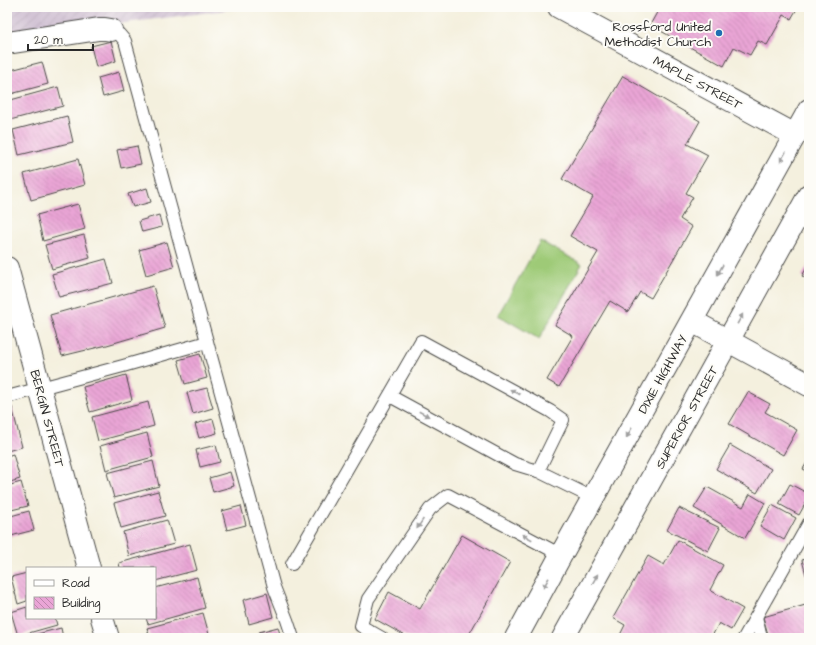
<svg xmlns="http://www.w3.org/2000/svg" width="816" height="645" font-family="'Architects Daughter',sans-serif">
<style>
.industrial{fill:url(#industrial-furrows)}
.pitch{fill:#9eca77;stroke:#647a51}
.building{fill:url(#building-back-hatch)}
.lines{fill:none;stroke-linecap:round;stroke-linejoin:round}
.lane-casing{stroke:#494946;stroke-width:14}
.street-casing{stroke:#494946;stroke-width:24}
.secondary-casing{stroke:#494946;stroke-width:24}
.lane{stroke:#fff;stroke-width:12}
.street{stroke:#fff;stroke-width:22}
.secondary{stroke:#fff;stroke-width:22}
.oneway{fill:#a0a0a0}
.poi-dot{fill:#1f6fb2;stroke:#fdfcf7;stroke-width:1.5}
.labels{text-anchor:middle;stroke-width:4;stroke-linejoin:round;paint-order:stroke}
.poi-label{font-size:13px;fill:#2b2b2b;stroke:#fdfcf7;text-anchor:end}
.street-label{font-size:13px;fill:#2b2b2b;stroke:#fdfcf7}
</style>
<defs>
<pattern id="industrial-furrows" width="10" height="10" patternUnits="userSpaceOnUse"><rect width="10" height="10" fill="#cebed1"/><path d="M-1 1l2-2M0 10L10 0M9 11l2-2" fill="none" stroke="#b1a3b4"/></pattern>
<pattern id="building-back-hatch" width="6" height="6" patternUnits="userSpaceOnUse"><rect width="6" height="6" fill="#eaa5d6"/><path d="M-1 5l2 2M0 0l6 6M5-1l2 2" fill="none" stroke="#be87ae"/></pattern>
</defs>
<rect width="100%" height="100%" fill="#fdfcf7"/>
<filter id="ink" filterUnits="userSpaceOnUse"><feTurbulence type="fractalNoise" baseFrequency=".025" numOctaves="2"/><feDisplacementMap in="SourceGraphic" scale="8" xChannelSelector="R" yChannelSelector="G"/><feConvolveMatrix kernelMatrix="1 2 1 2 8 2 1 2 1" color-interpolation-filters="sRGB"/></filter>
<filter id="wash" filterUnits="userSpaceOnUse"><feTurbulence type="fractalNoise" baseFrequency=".012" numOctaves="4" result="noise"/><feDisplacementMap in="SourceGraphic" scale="16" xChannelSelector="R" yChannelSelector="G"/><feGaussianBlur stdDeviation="0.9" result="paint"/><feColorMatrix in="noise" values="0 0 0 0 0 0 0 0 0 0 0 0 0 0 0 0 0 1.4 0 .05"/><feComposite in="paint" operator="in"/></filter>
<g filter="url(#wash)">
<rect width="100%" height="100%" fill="#f4f0de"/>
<!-- industrial -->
<polygon class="industrial" points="7,7 251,7 7,38"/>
<!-- pitch -->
<polygon class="pitch" points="540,241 582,264 539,339 498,315"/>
<g id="blocks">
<!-- building -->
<g class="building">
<polygon points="660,7 798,7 791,19 784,15 767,45 758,41 750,55 734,47 724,66 650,25"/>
<polygon points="111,41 116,61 96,67 91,46"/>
<polygon points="42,62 48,84 7,95 7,71"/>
<polygon points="119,72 124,91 103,97 98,78"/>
<polygon points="623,76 700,121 687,144 708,155 686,193 693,197 680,219 692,227 651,298 640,292 628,312 610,301 559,387 547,380 573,336 555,325 598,252 570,236 593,197 562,179"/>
<polygon points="58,87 63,106 10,120 7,108 7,101"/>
<polygon points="67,116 73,142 19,155 13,130"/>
<polygon points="137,146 141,164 121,168 117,150"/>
<polygon points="78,159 85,185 31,200 24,174"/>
<polygon points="147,188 151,202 133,207 128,194"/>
<polygon points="78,204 85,229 43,241 37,215"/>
<polygon points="159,215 162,227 142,232 139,221"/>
<polygon points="84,235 90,258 52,269 45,245"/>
<polygon points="167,242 174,267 146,275 139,250"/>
<polygon points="106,259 113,283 59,297 52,274"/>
<polygon points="809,264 809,280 802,276"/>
<polygon points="153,286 165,328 107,345 62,356 50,315"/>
<polygon points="200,354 207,378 185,384 178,360"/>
<polygon points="126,375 132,400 90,412 83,387"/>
<polygon points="207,388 213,408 193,414 187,393"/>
<polygon points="748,392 770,404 765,412 797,430 783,455 729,424"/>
<polygon points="148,402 154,426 98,441 92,417"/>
<polygon points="12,407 22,447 7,451 7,408"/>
<polygon points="213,419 217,433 199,438 195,424"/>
<polygon points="147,433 153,457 106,470 100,446"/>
<polygon points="216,445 220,462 200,467 196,450"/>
<polygon points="730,445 771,469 757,493 716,469"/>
<polygon points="13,454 20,479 7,483 7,456"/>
<polygon points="809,459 809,472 803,469"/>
<polygon points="153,461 159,486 114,498 107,473"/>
<polygon points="230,472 234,486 213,492 209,478"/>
<polygon points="21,482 28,506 7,511 7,486"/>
<polygon points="790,484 809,494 809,497 799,515 779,504"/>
<polygon points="707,487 743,507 750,494 765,503 745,538 694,508"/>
<polygon points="158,491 165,516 121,528 114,503"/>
<polygon points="772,505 796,518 784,540 760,526"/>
<polygon points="241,506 246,525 227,530 222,511"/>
<polygon points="679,508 720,528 708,551 667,530"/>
<polygon points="29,511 34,530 7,537 7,517"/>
<polygon points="167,520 174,544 129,556 123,532"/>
<polygon points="462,535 510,562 467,638 409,638 375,619 389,592 420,609"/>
<polygon points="678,540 723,565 710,590 743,609 731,630 719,623 711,638 680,638 674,635 672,638 621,638 619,637 625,625 613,618 648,556 664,565"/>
<polygon points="190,544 197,570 155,581 155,568 120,568 119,563"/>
<polygon points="809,558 809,574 806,575 802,560"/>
<polygon points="27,573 27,601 18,604 11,577"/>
<polygon points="197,577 205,608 148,624 146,618 155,618 155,588"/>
<polygon points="267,593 273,617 249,624 243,600"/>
<polygon points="809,604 809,638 769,638 763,617"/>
<polygon points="27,607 27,618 55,618 57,625 18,636 11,612"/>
<polygon points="203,613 210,638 150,638 147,628"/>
<polygon points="278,627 281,638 261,638 259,632"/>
<polygon points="61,628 63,638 25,638 25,637"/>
</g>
</g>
</g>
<g filter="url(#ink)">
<use href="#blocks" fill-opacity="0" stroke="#494946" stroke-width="1"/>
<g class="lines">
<defs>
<g id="lane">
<polyline points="111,30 119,34 125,41 274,587 287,620 293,638"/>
<polyline points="390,396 515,464 538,471"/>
<polyline points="7,397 123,366 207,342"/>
<polyline points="292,564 421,341 550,411 563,420 538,471 593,498"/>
<polyline points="756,617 761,638"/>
<polyline points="382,638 361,626 368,599 430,509 448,495 561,555"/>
<polyline points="744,638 809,523"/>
</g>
<g id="street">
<polyline points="559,7 795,135"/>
<polyline points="7,43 99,29 105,29 111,30"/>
<polyline points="7,268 89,568"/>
<polyline points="692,321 809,385"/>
<polyline points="102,618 108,638"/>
</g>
<g id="secondary">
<polyline points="516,638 561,555 809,110"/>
<polyline points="563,638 809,195"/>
</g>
</defs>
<!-- lane casing -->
<use href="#lane" class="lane-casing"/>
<!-- street casing -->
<use href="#street" class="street-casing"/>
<!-- secondary casing -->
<use href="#secondary" class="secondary-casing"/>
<!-- lane -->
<use href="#lane" class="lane"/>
<!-- street -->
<use href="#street" class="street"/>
<!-- secondary -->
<use href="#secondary" class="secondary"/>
</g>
<!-- one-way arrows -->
<defs><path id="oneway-solid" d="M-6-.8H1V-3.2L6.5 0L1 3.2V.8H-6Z"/></defs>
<g class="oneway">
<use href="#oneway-solid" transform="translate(783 157) rotate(119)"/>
<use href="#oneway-solid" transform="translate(720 270) rotate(119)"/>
<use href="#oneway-solid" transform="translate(740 319) rotate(-61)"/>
<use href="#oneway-solid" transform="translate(515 392) rotate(-152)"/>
<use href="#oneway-solid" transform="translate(424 414) rotate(28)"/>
<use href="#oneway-solid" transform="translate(629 433) rotate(119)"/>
<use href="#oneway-solid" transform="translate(420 524) rotate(124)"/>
<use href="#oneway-solid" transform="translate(527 537) rotate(-152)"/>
<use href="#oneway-solid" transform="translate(595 579) rotate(-61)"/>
<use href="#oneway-solid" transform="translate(546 583) rotate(119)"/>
</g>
</g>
<!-- markers -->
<circle class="poi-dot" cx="719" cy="33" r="4"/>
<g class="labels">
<!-- poi labels -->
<g class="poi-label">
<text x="711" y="31">Rossford United<tspan x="711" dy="15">Methodist Church</tspan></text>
</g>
<!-- street labels -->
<g class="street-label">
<text transform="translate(698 82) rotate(28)" y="5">MAPLE STREET</text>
<text transform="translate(662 374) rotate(-61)" y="5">DIXIE HIGHWAY</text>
<text transform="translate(686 417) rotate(-61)" y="5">SUPERIOR STREET</text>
<text transform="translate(48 418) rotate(75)" y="5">BERGIN STREET</text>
</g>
</g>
<!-- margin -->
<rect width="816" height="645" fill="none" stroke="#fdfcf7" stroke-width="24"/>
<!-- legend -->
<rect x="26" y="567" width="130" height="52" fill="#fdfcf7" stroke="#a9a8a5"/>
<rect x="34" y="580" width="20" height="6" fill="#ffffff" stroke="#a9a8a5"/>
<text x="62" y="587" font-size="12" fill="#2b2b2b">Road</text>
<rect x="34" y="597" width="20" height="12" fill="url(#building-back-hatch)" stroke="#a9a8a5"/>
<text x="62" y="607" font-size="12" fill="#2b2b2b">Building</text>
<!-- scale -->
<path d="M28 44v6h65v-6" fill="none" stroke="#2b2b2b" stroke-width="2"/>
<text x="34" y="44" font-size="12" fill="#2b2b2b" stroke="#fdfcf7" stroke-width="3" paint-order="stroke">20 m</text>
</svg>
